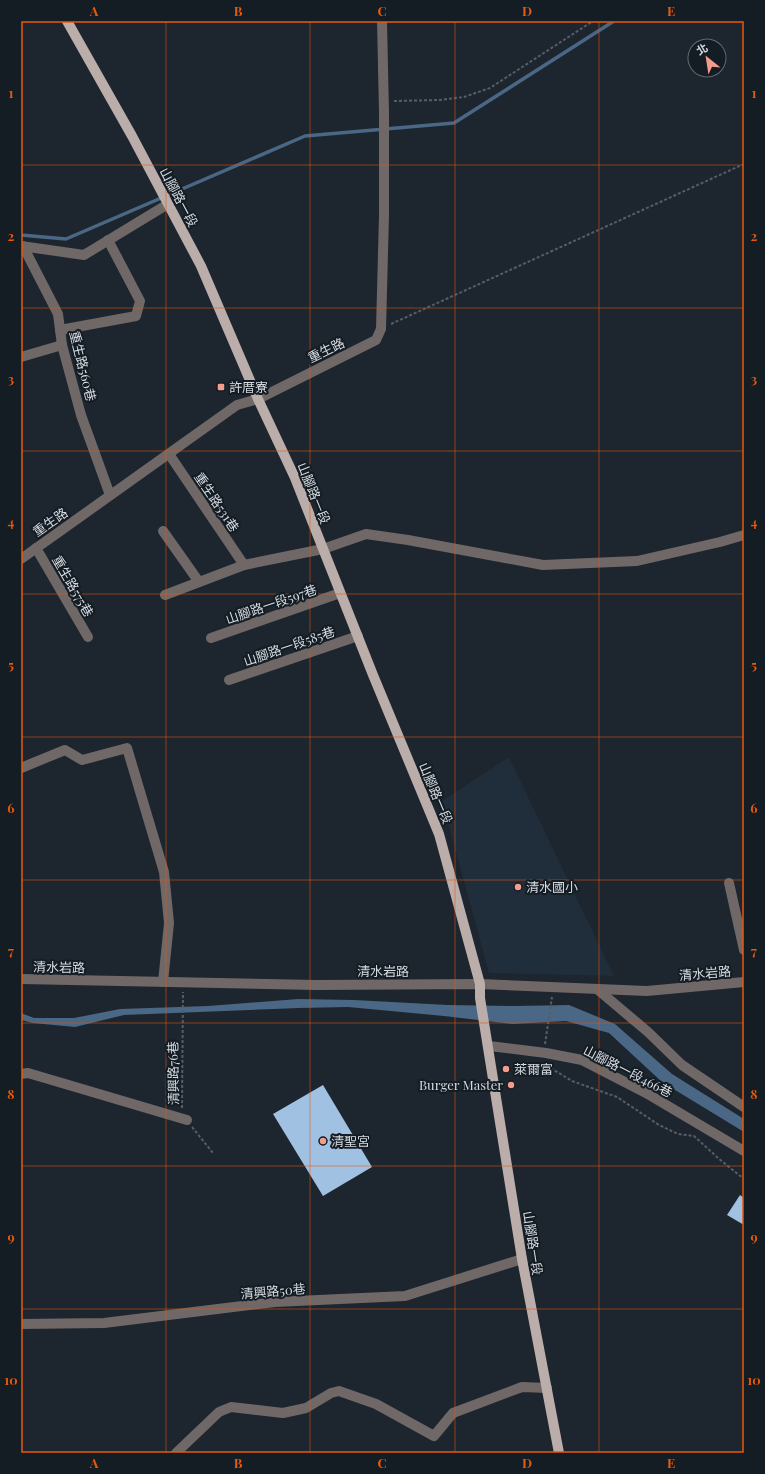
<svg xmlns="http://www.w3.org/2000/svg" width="765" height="1474" font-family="'Playfair Display','Noto Sans TC',serif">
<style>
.built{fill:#202d3b}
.water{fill:#4a6785}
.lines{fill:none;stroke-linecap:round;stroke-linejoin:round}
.stream{stroke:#4a6785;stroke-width:3.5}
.building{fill:#a1c1e3}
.path{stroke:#565d65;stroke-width:2;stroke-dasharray:3 2;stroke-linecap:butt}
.minor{stroke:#6f6867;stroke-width:10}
.major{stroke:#bbadaa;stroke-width:10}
.grid{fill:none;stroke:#e8590c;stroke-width:1;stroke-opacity:0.55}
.poi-dot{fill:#f49d8c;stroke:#141c24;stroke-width:1.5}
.labels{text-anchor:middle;stroke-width:4;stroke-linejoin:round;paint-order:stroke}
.street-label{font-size:13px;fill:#d6dbe1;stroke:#141c24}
.poi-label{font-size:13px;fill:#d6dbe1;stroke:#141c24;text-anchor:start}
.neatline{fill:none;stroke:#e8590c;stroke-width:1.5}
.grid-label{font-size:13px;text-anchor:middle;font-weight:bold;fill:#e8590c}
</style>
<rect width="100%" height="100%" fill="#1d252e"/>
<!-- built -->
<polygon class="built" points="509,757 614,976 489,973 442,801"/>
<!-- water -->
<polygon class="water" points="298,999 354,1000 448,1005 516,1006 569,1005 615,1024 672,1074 744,1119 744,1132 662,1082 609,1033 566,1021 513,1024 444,1016 348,1007 299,1008 124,1015 75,1027 33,1023 21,1020 21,1013 34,1018 74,1018 120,1009 208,1006"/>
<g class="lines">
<!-- stream -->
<polyline class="stream" points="21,235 66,239 305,136 454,123 614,21"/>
</g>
<!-- building -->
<g class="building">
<polygon points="323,1085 372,1167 323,1196 273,1114"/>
<polygon points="740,1195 744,1198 744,1225 727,1215"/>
</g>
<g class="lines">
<!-- path -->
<g class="path">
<polyline points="394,101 439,100 464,97 490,88 593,21"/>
<polyline points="391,324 744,164"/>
<polyline points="545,1044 552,997"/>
<polyline points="548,1064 549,1067 572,1081 617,1097 659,1125 678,1134 694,1136 718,1158 744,1179"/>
<polyline points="182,1108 183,992"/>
<polyline points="192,1127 213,1153"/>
</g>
<!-- minor -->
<g class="minor">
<polyline points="21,246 84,255 168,204"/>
<polyline points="23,246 58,314 62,345 81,415 110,495"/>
<polyline points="60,330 136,316 140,301 108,240"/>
<polyline points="21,357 62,345"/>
<polyline points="169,454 244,565"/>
<polyline points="163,531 199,582"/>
<polyline points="36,548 88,637"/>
<polyline points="21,559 237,405 258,399 376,340 381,329 384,215 384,113 382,21"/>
<polyline points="165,595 244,565 323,549 366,534 408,540 543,565 637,561 720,542 744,535"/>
<polyline points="211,638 340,593"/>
<polyline points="229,680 358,636"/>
<polyline points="21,768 65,750 82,760 127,748 164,872 169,923 163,982"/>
<polyline points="729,883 744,950"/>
<polyline points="21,979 317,985 480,984 647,991 744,982"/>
<polyline points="597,989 648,1032 682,1065 744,1107"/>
<polyline points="489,1046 546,1053 582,1060 646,1093 744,1151"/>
<polyline points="21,1074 28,1073 187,1120"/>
<polyline points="21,1324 104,1323 275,1302 405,1296 522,1259"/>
<polyline points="176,1453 219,1412 231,1407 283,1413 306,1408 331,1393 339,1391 376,1404 434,1436 453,1413 522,1387 547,1388"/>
</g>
<!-- major -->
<polyline class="major" points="67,21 132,136 201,266 258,399 295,478 373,675 439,834 480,984 480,998 522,1259 559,1453"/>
</g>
<!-- grid -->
<path class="grid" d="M166,21v1432M310,21v1432M455,21v1432M599,21v1432M21,165h723M21,308h723M21,451h723M21,594h723M21,737h723M21,880h723M21,1023h723M21,1166h723M21,1309h723"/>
<!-- markers -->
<g class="poi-dot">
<rect x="217" y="383" width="8" height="8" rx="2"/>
<circle cx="518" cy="887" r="4"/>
<circle cx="506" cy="1069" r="4"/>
<circle cx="511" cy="1085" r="4"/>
<circle cx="323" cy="1141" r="4"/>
</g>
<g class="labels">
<!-- street labels -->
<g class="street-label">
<text transform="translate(179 197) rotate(62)" y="5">山腳路一段</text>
<text transform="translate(326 350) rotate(-26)" y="5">重生路</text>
<text transform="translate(83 366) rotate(76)" y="5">重生路560巷</text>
<text transform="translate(314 493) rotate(68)" y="5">山腳路一段</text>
<text transform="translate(217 502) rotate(56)" y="5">重生路531巷</text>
<text transform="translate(50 522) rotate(-35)" y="5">重生路</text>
<text transform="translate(73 586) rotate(60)" y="5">重生路575巷</text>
<text transform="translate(271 604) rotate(-19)" y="5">山腳路一段597巷</text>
<text transform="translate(289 646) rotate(-19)" y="5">山腳路一段585巷</text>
<text transform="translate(436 793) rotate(67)" y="5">山腳路一段</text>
<text transform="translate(59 967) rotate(1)" y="5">清水岩路</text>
<text x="383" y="976">清水岩路</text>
<text transform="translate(705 973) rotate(-5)" y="5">清水岩路</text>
<text transform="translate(628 1071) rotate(27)" y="5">山腳路一段466巷</text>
<text transform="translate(173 1073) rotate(-91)" y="5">清興路76巷</text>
<text transform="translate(533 1243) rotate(81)" y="5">山腳路一段</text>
<text transform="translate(273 1291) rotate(-5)" y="5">清興路50巷</text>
</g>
<!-- poi labels -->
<g class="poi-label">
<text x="229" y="392">許厝寮</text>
<text x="526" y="892">清水國小</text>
<text x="514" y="1074">萊爾富</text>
<text x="503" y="1090" text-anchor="end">Burger Master</text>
<text x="331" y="1146">清聖宮</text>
</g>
</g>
<!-- border -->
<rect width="765" height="1474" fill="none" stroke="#141c24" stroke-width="44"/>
<!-- north arrow -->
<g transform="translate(707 58) rotate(330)"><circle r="19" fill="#141c24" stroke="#626870"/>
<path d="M0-3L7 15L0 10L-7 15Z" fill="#f49d8c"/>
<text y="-6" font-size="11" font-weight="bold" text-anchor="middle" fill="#d6dbe1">北</text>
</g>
<rect x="22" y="22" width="721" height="1430" class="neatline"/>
<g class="grid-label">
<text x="94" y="16">A</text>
<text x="238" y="16">B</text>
<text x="382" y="16">C</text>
<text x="527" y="16">D</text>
<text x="671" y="16">E</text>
<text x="11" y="98">1</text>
<text x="754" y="98">1</text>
<text x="11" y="241">2</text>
<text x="754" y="241">2</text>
<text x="11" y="384">3</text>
<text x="754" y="384">3</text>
<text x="11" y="527">4</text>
<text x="754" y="527">4</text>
<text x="11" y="670">5</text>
<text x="754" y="670">5</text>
<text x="11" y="813">6</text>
<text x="754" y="813">6</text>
<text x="11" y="956">7</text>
<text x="754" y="956">7</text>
<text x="11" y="1099">8</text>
<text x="754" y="1099">8</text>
<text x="11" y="1242">9</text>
<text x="754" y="1242">9</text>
<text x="11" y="1385">10</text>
<text x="754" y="1385">10</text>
<text x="94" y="1468">A</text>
<text x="238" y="1468">B</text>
<text x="382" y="1468">C</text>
<text x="527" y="1468">D</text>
<text x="671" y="1468">E</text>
</g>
</svg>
